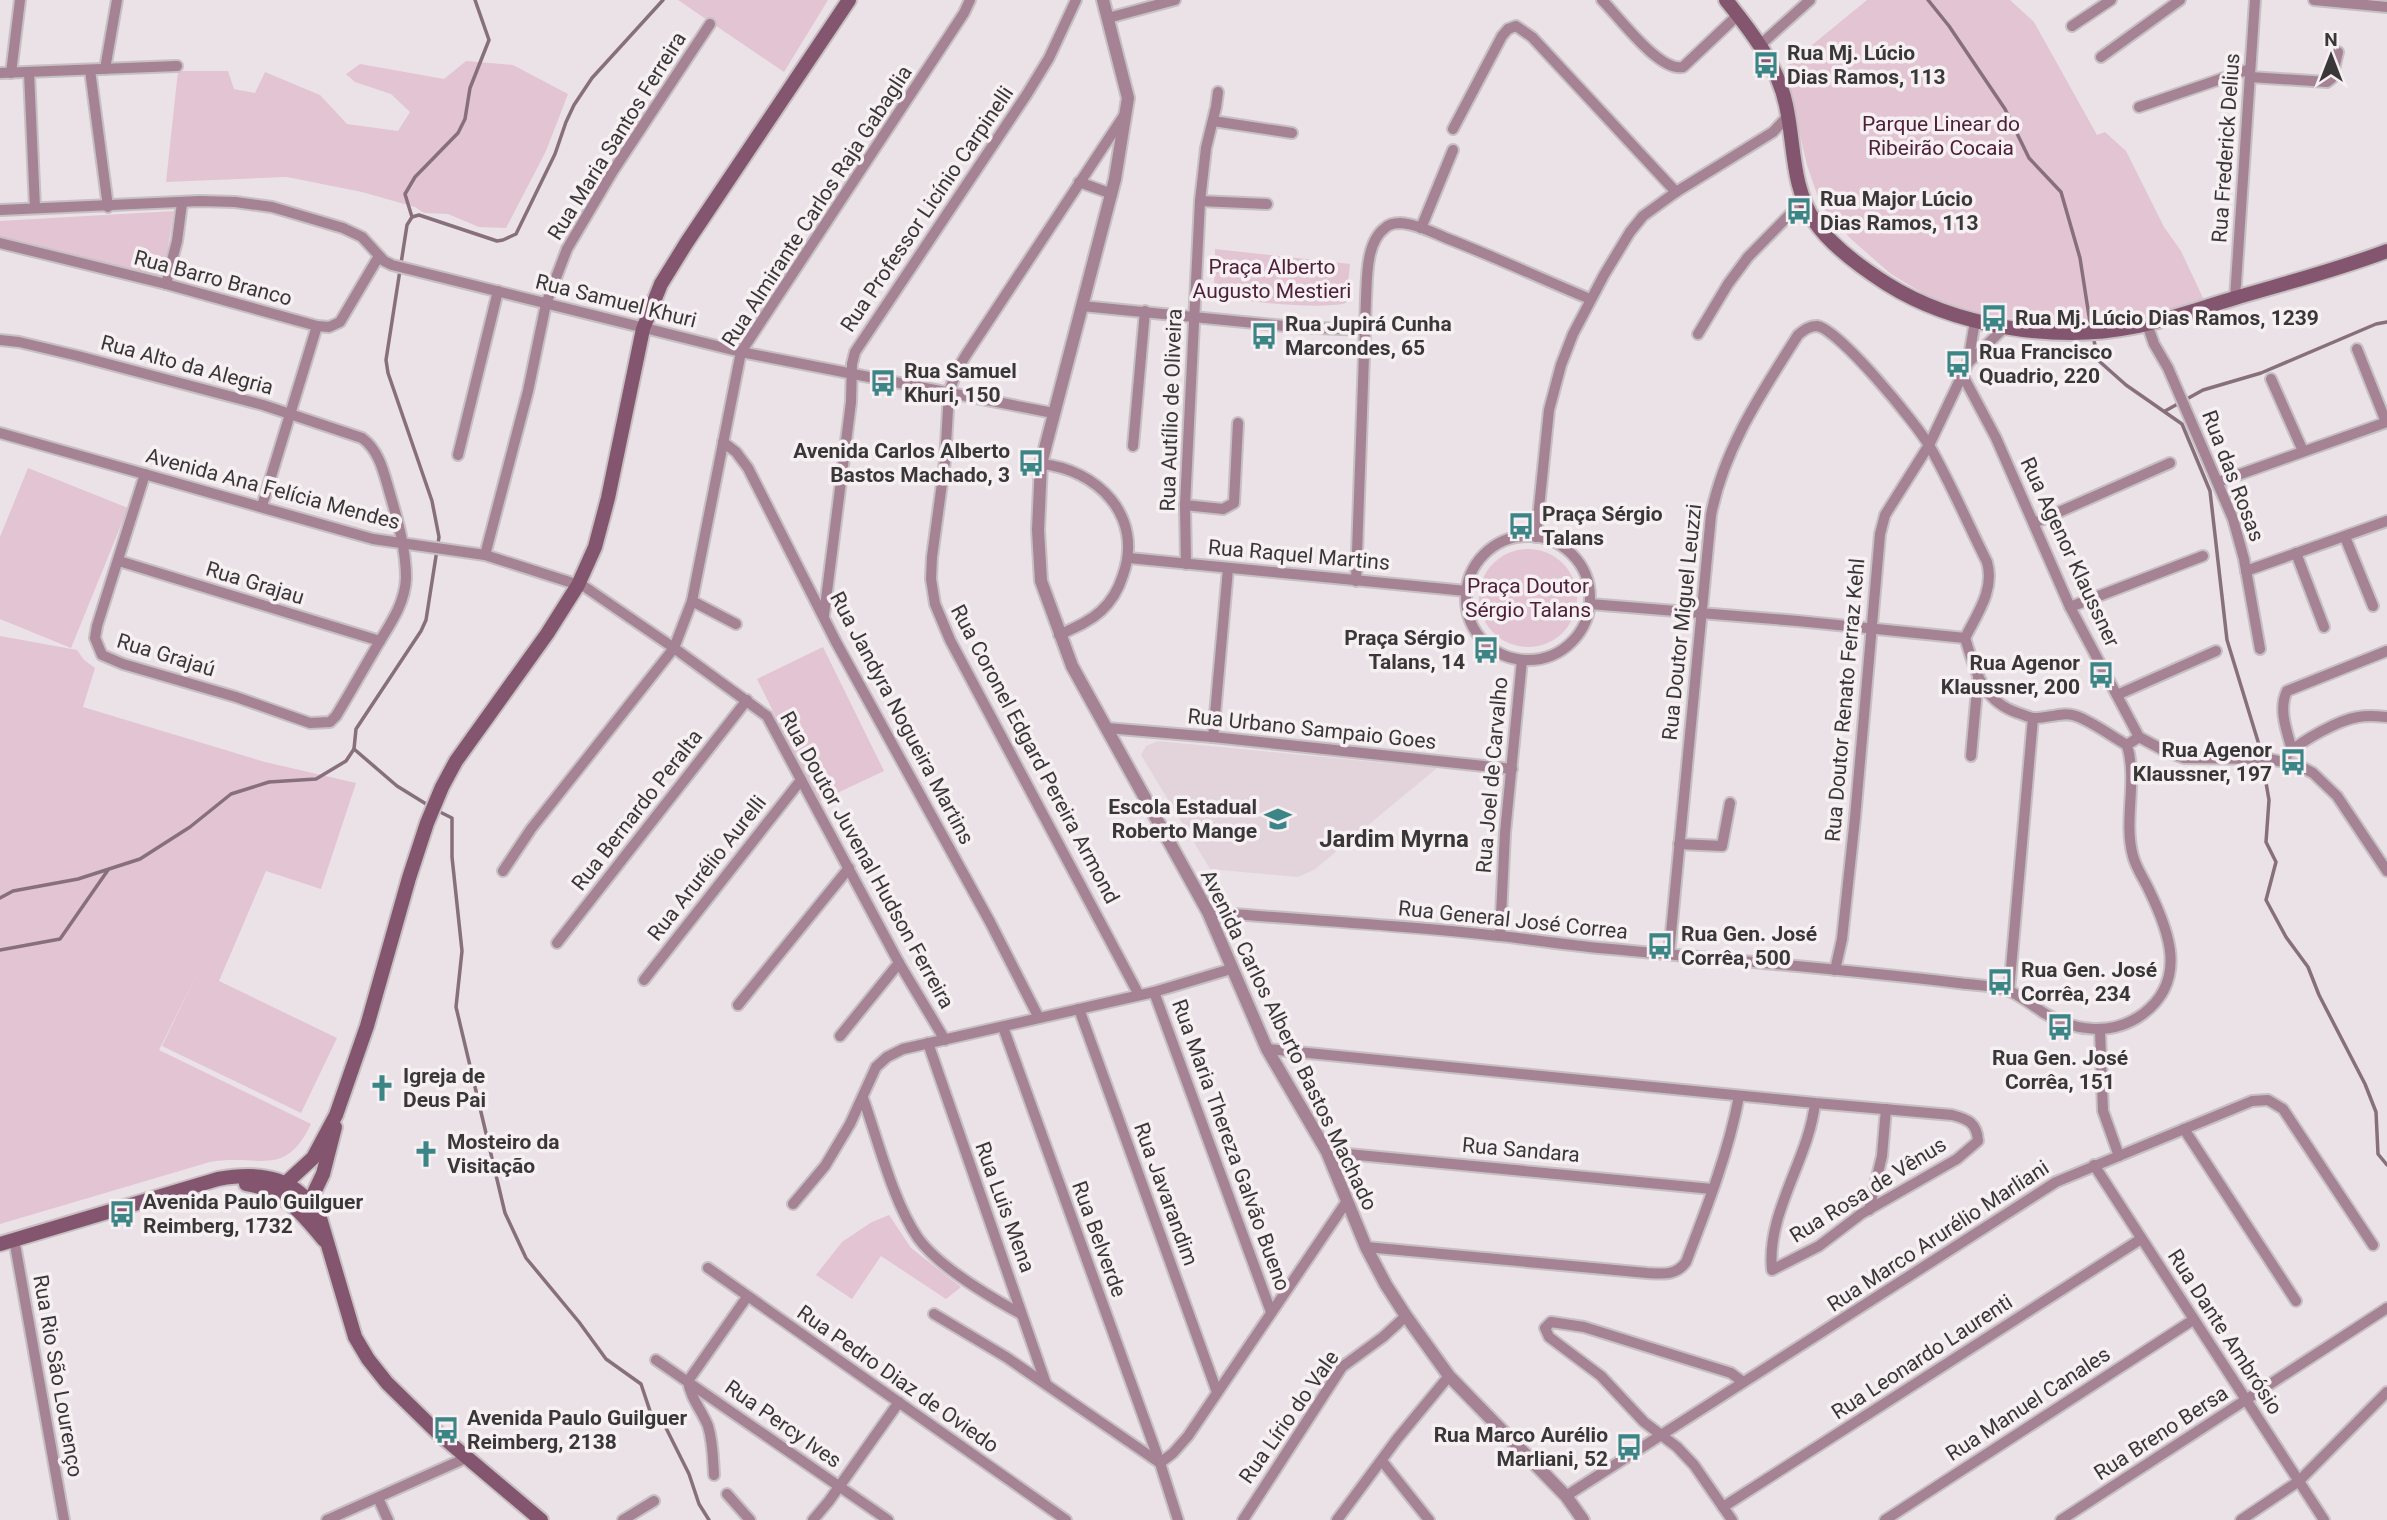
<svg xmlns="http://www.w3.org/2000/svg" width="2387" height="1520" font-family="Roboto,sans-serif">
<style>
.built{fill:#e3d4db}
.green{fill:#e2c4d3}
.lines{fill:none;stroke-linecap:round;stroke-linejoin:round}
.stream{stroke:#876f7c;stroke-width:3.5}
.minor-casing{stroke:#c7c0c3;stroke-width:14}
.tertiary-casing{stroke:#c7c0c3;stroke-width:16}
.secondary-casing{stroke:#c7c0c3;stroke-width:18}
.minor{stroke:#a58395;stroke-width:10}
.tertiary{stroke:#a58395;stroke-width:12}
.secondary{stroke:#84556e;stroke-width:14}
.labels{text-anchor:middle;stroke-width:7;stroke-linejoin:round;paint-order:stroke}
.poi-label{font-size:21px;font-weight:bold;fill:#3a3739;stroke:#f7f0f3;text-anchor:start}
.park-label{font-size:21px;fill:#4e213b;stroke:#f7f0f3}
.street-label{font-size:21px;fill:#3a3739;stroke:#f7f0f3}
.quarter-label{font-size:24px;font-weight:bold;fill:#3a3739;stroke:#f7f0f3}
</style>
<rect width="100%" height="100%" fill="#eae2e6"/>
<!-- built -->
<polygon class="built" points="1158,741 1437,768 1314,870 1298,877 1210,869 1141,755 1146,746"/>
<!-- green -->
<g class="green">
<polygon points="678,0 828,0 784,72"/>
<polygon points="1867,0 2010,0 2034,22 2097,135 2105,132 2126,151 2164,227 2181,251 2204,300 2146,316 2083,322 2029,321 1979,314 1937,302 1891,274 1851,239 1821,206 1807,165 1784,68"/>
<polygon points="466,61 513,65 568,94 546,151 506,228 479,227 448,214 424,213 415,207 362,192 287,177 166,182 178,71 228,71 234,89 255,93 265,72 320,95 347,124 398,131 410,112 391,94 355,82 346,74 360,64 444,79"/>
<polygon points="174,211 163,278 0,237 0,221"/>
<path d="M1215,249l135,15 -4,39c-24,7 -108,-1 -132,-9z"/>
<polygon points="28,468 128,508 71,648 0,619 0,537"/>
<circle cx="1528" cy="598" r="49"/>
<path d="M0,636l77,14 7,10 11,8 -12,39 182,55 91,21 -35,106 -55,-18 -47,110 118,57 -36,75 -139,-67 36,-74 -39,78 152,74c-27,56 -53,29 -101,38l-210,62z"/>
<polygon points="823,647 884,771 818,802 757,679"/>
<polygon points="889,1215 911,1248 961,1287 946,1299 881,1256 852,1299 816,1275 842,1242 872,1222"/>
</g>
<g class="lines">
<!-- stream -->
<g class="stream">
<polyline points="1928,0 1949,26 2005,109 2029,158 2061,192 2080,258 2091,329"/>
<polyline points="412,217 405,194 415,177 458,133 465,119 470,88 489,40 475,0"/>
<polyline points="2093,337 2099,361 2126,385 2182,424 2210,491 2227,640 2260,748 2269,800 2266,842 2276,862 2266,900 2286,937 2308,967 2319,995 2365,1084 2376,1112 2378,1154 2387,1165"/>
<polyline points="2165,411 2203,390 2261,373 2376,324 2387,322"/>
<polyline points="354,749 397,786 431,807"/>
<polyline points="438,811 452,818 452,857 462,951 456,1007 505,1213 526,1258 579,1322 606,1359 641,1384 650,1411 665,1426 689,1474 699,1504 709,1520"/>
<polyline points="0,898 13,891 78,879 140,859 190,827 231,794 269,782 316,779 346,761 354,749 356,729 421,631 426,620 439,537 432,501 388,373 386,360 407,225 412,217 419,215 497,241 503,240 516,234 555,154 566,122 574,105 592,78 663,0"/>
<polyline points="0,950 60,939 108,870"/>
</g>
<defs>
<g id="minor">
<path d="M1602,0c17,17 57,72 81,67l55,-52"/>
<polyline points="2314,0 2387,7"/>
<polyline points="1108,18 1175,0"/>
<polyline points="2072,26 2111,0"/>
<polyline points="1759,46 1810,0"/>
<polyline points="2101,57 2180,0"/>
<polyline points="105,69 117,0"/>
<polyline points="90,70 108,207"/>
<polyline points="29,72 35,208"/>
<polyline points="0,73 177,66"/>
<polyline points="11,73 20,0"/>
<polyline points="2250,77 2327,82 2332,78 2338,52"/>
<polyline points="2139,107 2250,69"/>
<polyline points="1125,114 966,355 957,370 949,392 945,461 932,557 931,579 935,604 950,640 1139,995"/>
<polyline points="1213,121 1292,133"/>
<polyline points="1453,129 1502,36 1508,29 1516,26 1532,37 1676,192"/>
<polyline points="1079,182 1112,194"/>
<polyline points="1200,201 1267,204"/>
<polyline points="0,210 200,201 235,202 272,207 343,228 362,237 384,261 392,265 741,352 1053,413"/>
<polyline points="1421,228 1453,150"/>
<polyline points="0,243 166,284 317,326 329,327 340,322 379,256"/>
<polyline points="166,284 177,241 182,203"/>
<polyline points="2235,298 2255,0"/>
<polyline points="1082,306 1295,327 1365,330"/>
<polyline points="2147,324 2154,344 2168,368 2233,519 2244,559 2260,649"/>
<polyline points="1698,334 1728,284 1748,257 1804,200"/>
<path d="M0,340l19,2 59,14 185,49 99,33c18,13 22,36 28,56 8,27 16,56 16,84 -1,28 -19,50 -32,73 -13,22 -25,44 -38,65l-6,6 -20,1 -74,-26 -113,-33 -21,-9 -7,-17 2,-12 48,-152"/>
<polyline points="2357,349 2386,422"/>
<polyline points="1968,363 1975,321"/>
<polyline points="1962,374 1996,438 2070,607 2139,737 2165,751 2184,758 2269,759 2298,765 2313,773 2337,796 2387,871"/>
<polyline points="2271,379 2303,451"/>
<polyline points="0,433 373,539 485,555 585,587 674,648 767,716 899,963 945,1040"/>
<polyline points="723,442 736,452 748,468 836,642 990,922 1039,1018"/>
<polyline points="1133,446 1145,311"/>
<polyline points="458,455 498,291"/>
<path d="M1041,464c56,5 103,52 82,111 -4,13 -11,26 -22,36 -12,11 -27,17 -42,24"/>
<polyline points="2218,482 2387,422"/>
<polyline points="1185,505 1223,509 1234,503 1238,423"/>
<polyline points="262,506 317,326"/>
<polyline points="2034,523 2170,463"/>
<circle cx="1528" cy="598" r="62"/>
<polyline points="1536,537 1549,410 1561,365 1573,334 1604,275 1630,232 1643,216 1676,192 1773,132 1788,116"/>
<polyline points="2345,537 2373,606"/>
<polyline points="2296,553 2324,627"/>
<polyline points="485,555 528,391 546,304 567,249 613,171 710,24"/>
<polyline points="1129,558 1466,591"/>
<polyline points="119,561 380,641"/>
<polyline points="1186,564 1185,505 1200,201 1206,148 1216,107 1218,92"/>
<polyline points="2246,571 2387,521"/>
<path d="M1356,581l10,-282c1,-22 0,-57 19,-71 4,-4 10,-5 15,-5 16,1 32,9 46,15 49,19 96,41 144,61"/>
<polyline points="692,601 736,624"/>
<polyline points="1590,604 1798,621 1965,638"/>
<polyline points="2070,607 2203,556"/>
<polyline points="824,615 851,402 852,364 855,352 1027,94 1049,58 1076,0"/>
<path d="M1965,638c10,32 17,63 53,75 4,1 10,4 15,5 15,1 28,-7 43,-2 17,6 35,20 51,29"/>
<polyline points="2117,695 2216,651"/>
<polyline points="1107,728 1213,737 1512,769"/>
<polyline points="1213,737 1228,569"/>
<path d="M2292,750c-5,-18 -14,-41 -5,-59l100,-40"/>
<path d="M2288,754c14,-14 51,-34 70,-37 10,-2 19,-1 29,0"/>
<polyline points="1971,756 1978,679"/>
<polyline points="1679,844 1722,846 1730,803"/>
<polyline points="503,871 531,829 674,648 692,601 741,352 964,13 970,0"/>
<path d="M1208,912c97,8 195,13 292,24 37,4 74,10 111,13 116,11 232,20 347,34 16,2 34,2 49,7 13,5 26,16 37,23 31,19 69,23 99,1 45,-34 26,-83 6,-124 -5,-11 -13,-22 -16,-34 -10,-36 5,-74 -6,-111l12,-8"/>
<polyline points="1500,936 1505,833 1522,660"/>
<polyline points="557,943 747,700"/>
<path d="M1669,954l42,-439c13,-67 51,-123 87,-180 6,-5 11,-9 19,-9 22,3 100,98 113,121 21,37 38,77 57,115 8,28 -10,52 -22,76"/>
<polyline points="1835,970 1842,939 1855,818 1880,534 1885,515 1929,445 1968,363 2005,327"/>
<polyline points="644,980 801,780"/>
<polyline points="2009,991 2033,718"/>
<polyline points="1154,992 1271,1312"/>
<polyline points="738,1005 849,868"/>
<polyline points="1079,1009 1217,1392"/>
<polyline points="1003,1027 1160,1463 1178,1520"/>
<polyline points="2100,1031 2103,1111 2119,1156"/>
<polyline points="840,1036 899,963"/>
<polyline points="928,1043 1046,1384"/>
<path d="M1267,1049l548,54c-6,56 -49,110 -43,167l47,-24 42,-32 96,-55 21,-18c-1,-18 -10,-22 -26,-26l-137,-12"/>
<path d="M863,1098c15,42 30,104 55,140 21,29 72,59 103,76"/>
<polyline points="2184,1129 2296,1301"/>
<polyline points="1327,1152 1712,1189"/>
<polyline points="2094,1165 2324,1520"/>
<polyline points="793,1204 825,1166 850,1124 876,1067 887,1057 903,1049 1154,992 1231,969"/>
<polyline points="1869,1210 1882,1156 1886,1109"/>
<polyline points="14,1239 64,1520"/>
<path d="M1366,1247l281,26c15,1 29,3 39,-11 20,-52 43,-111 53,-166"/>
<polyline points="708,1268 1066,1520"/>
<polyline points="934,1314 1006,1357 1160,1463"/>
<polyline points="656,1360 888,1520"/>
<polyline points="1382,1461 1429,1520"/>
<polyline points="1160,1463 1173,1453 1188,1436 1347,1201"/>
<path d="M714,1475c-1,-16 -1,-33 -6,-49 -6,-15 -18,-29 -20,-45l59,-84"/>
<polyline points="727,1494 750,1520"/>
<polyline points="1566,1496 2056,1182 2252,1101 2268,1100 2283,1109 2373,1245"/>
<polyline points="378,1498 388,1520"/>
<polyline points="1723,1507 2141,1239"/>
<polyline points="327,1520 466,1458"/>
<polyline points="623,1520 654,1501"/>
<polyline points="813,1520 829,1501 899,1402"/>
<polyline points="1243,1520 1342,1367 1383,1337 1406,1316"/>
<polyline points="1337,1520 1397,1439 1449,1376"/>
<polyline points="1732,1520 1694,1465 1677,1447 1644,1422 1601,1376 1549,1337 1545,1328 1551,1322 1584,1327 1731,1373 1743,1382"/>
<polyline points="1885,1520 2193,1320"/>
<polyline points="2061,1520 2387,1308"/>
<polyline points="2241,1520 2299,1481 2387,1392"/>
</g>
<polyline id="tertiary" points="1103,0 1128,98 1115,179 1041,464 1038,530 1041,581 1072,666 1208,912 1267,1049 1327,1152 1366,1247 1386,1285 1406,1316 1449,1376 1566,1496 1583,1520"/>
<g id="secondary">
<path d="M1726,0c25,31 52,66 60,105 9,41 5,81 29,117 17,25 47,46 72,62 67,42 168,59 246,43 35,-7 68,-19 102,-29 51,-15 102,-28 152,-47"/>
<path d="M246,1184c36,5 56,29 78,56"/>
<polyline points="285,1198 287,1182 313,1158 336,1115 367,1026 409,878 427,823 442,787 456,761 547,634 578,585 595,547 608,498 643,329 661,284 687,242 849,0"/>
<polyline points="304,1202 310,1201 323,1174 335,1127"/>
<path d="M0,1244l218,-65c44,-8 79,-2 102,39l35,119 13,22 19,24 51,50 103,87"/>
</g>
</defs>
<!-- minor casing -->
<use href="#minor" class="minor-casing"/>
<!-- tertiary casing -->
<use href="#tertiary" class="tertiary-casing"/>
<!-- secondary casing -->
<use href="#secondary" class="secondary-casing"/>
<!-- minor -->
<use href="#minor" class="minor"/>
<!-- tertiary -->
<use href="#tertiary" class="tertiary"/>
<!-- secondary -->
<use href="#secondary" class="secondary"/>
</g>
<!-- icons -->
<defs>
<symbol id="bus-bare" viewBox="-9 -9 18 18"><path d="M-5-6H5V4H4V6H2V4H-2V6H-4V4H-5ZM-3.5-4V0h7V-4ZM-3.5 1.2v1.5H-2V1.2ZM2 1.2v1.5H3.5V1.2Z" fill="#3c8586" stroke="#f7f0f3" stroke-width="2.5" paint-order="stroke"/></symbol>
<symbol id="school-bare" viewBox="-9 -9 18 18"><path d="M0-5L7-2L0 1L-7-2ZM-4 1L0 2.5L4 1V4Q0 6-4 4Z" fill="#3c8586" stroke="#f7f0f3" stroke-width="2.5" paint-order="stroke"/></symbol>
<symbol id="church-bare" viewBox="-9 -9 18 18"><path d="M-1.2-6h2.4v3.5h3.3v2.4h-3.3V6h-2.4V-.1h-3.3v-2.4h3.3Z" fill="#3c8586" stroke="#f7f0f3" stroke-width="2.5" paint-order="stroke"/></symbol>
</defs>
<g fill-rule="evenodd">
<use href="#bus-bare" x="1747" y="46" width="38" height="38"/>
<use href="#bus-bare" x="1780" y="192" width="38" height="38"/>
<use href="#bus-bare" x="1975" y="299" width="38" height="38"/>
<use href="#bus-bare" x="1245" y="317" width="38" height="38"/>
<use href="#bus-bare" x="1939" y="345" width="38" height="38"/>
<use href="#bus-bare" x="864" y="364" width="38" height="38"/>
<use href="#bus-bare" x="1012" y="444" width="38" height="38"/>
<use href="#bus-bare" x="1502" y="507" width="38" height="38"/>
<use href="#bus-bare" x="1467" y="631" width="38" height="38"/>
<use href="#bus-bare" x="2082" y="656" width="38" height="38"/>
<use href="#bus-bare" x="2274" y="743" width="38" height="38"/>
<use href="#school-bare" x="1259" y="800" width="38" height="38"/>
<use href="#bus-bare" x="1641" y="927" width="38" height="38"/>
<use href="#bus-bare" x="1981" y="963" width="38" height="38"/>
<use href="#bus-bare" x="2041" y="1008" width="38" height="38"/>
<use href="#church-bare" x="363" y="1069" width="38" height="38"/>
<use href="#church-bare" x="407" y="1135" width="38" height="38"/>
<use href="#bus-bare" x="103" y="1195" width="38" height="38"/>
<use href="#bus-bare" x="427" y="1411" width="38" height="38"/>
<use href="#bus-bare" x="1610" y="1428" width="38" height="38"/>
</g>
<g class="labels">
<!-- poi labels -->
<g class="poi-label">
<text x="1787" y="60">Rua Mj. Lúcio<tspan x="1787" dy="24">Dias Ramos, 113</tspan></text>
<text x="1820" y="206">Rua Major Lúcio<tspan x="1820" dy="24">Dias Ramos, 113</tspan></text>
<text x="2015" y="325">Rua Mj. Lúcio Dias Ramos, 1239</text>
<text x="1285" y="331">Rua Jupirá Cunha<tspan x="1285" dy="24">Marcondes, 65</tspan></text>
<text x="1979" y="359">Rua Francisco<tspan x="1979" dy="24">Quadrio, 220</tspan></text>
<text x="904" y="378">Rua Samuel<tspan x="904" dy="24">Khuri, 150</tspan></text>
<text x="1010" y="458" text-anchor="end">Avenida Carlos Alberto<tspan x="1010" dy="24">Bastos Machado, 3</tspan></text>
<text x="1542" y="521">Praça Sérgio<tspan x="1542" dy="24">Talans</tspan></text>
<text x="1465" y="645" text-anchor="end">Praça Sérgio<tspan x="1465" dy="24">Talans, 14</tspan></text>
<text x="2080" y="670" text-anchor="end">Rua Agenor<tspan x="2080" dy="24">Klaussner, 200</tspan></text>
<text x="2272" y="757" text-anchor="end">Rua Agenor<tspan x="2272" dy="24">Klaussner, 197</tspan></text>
<text x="1257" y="814" text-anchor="end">Escola Estadual<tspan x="1257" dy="24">Roberto Mange</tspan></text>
<text x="1681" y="941">Rua Gen. José<tspan x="1681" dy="24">Corrêa, 500</tspan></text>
<text x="2021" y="977">Rua Gen. José<tspan x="2021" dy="24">Corrêa, 234</tspan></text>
<text x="2060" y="1065" text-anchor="middle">Rua Gen. José<tspan x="2060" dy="24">Corrêa, 151</tspan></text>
<text x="403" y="1083">Igreja de<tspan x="403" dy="24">Deus Pai</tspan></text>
<text x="447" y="1149">Mosteiro da<tspan x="447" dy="24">Visitação</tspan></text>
<text x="143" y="1209">Avenida Paulo Guilguer<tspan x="143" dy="24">Reimberg, 1732</tspan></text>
<text x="467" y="1425">Avenida Paulo Guilguer<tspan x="467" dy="24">Reimberg, 2138</tspan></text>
<text x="1608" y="1442" text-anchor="end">Rua Marco Aurélio<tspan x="1608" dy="24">Marliani, 52</tspan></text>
</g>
<!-- park labels -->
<g class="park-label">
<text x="1941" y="131">Parque Linear do<tspan x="1941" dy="24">Ribeirão Cocaia</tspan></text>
<text x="1272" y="274">Praça Alberto<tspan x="1272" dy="24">Augusto Mestieri</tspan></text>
<text x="1528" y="593">Praça Doutor<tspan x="1528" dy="24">Sérgio Talans</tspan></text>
</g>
<!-- street labels -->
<g class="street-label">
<text transform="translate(617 136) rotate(-58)" y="7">Rua Maria Santos Ferreira</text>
<text transform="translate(2226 148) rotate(-86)" y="7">Rua Frederick Delius</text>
<text transform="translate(817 206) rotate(-57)" y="7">Rua Almirante Carlos Raja Gabaglia</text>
<text transform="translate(927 209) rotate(-56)" y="7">Rua Professor Licínio Carpinelli</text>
<text transform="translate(213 278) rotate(15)" y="7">Rua Barro Branco</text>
<text transform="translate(616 301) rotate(14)" y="7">Rua Samuel Khuri</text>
<text transform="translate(187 365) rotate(15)" y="7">Rua Alto da Alegria</text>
<text transform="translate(1171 410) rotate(-88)" y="7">Rua Autílio de Oliveira</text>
<text transform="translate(2233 476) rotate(69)" y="7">Rua das Rosas</text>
<text transform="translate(273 489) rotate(15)" y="7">Avenida Ana Felícia Mendes</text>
<text transform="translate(2070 552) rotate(65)" y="7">Rua Agenor Klaussner</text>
<text transform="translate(1299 555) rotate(5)" y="7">Rua Raquel Martins</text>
<text transform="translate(255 583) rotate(17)" y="7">Rua Grajau</text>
<text transform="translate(1682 622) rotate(-84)" y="7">Rua Doutor Miguel Leuzzi</text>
<text transform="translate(166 655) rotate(17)" y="7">Rua Grajaú</text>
<text transform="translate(1845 700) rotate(-85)" y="7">Rua Doutor Renato Ferraz Kehl</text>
<text transform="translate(902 718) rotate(62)" y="7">Rua Jandyra Nogueira Martins</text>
<text transform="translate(1312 729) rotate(6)" y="7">Rua Urbano Sampaio Goes</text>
<text transform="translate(1035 754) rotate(62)" y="7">Rua Coronel Edgard Pereira Armond</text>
<text transform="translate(1492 775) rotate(-85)" y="7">Rua Joel de Carvalho</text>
<text transform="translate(637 810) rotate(-52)" y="7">Rua Bernardo Peralta</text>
<text transform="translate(867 860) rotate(61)" y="7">Rua Doutor Juvenal Hudson Ferreira</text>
<text transform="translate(707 868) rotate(-52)" y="7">Rua Arurélio Aurelli</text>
<text transform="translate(1513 920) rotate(6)" y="7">Rua General José Correa</text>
<text transform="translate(1289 1040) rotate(64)" y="7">Avenida Carlos Alberto Bastos Machado</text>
<text transform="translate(1231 1145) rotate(70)" y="7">Rua Maria Thereza Galvão Bueno</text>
<text transform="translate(1521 1150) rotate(5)" y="7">Rua Sandara</text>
<text transform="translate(1868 1190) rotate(-32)" y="7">Rua Rosa de Vênus</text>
<text transform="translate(1166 1194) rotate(70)" y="7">Rua Javarandim</text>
<text transform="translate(1005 1207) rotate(70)" y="7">Rua Luis Mena</text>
<text transform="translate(1938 1236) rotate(-33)" y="7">Rua Marco Arurélio Marliani</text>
<text transform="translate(1099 1239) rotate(70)" y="7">Rua Belverde</text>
<text transform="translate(2225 1332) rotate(57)" y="7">Rua Dante Ambrósio</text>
<text transform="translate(1922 1357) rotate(-33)" y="7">Rua Leonardo Laurenti</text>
<text transform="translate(58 1376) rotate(80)" y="7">Rua Rio São Lourenço</text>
<text transform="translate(898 1379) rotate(35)" y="7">Rua Pedro Diaz de Oviedo</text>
<text transform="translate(2028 1404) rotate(-33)" y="7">Rua Manuel Canales</text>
<text transform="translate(1289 1417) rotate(-55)" y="7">Rua Lírio do Vale</text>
<text transform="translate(783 1424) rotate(35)" y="7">Rua Percy Ives</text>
<text transform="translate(2161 1433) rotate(-33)" y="7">Rua Breno Bersa</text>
</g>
<!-- quarter labels -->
<g class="quarter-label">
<text x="1394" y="847">Jardim Myrna</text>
</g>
</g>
<!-- north arrow -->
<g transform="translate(2331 56)" stroke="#f7f0f3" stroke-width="5" paint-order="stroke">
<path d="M0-5L12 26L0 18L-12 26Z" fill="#3a3739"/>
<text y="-10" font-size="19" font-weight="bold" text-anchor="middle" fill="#3a3739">N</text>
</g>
</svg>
